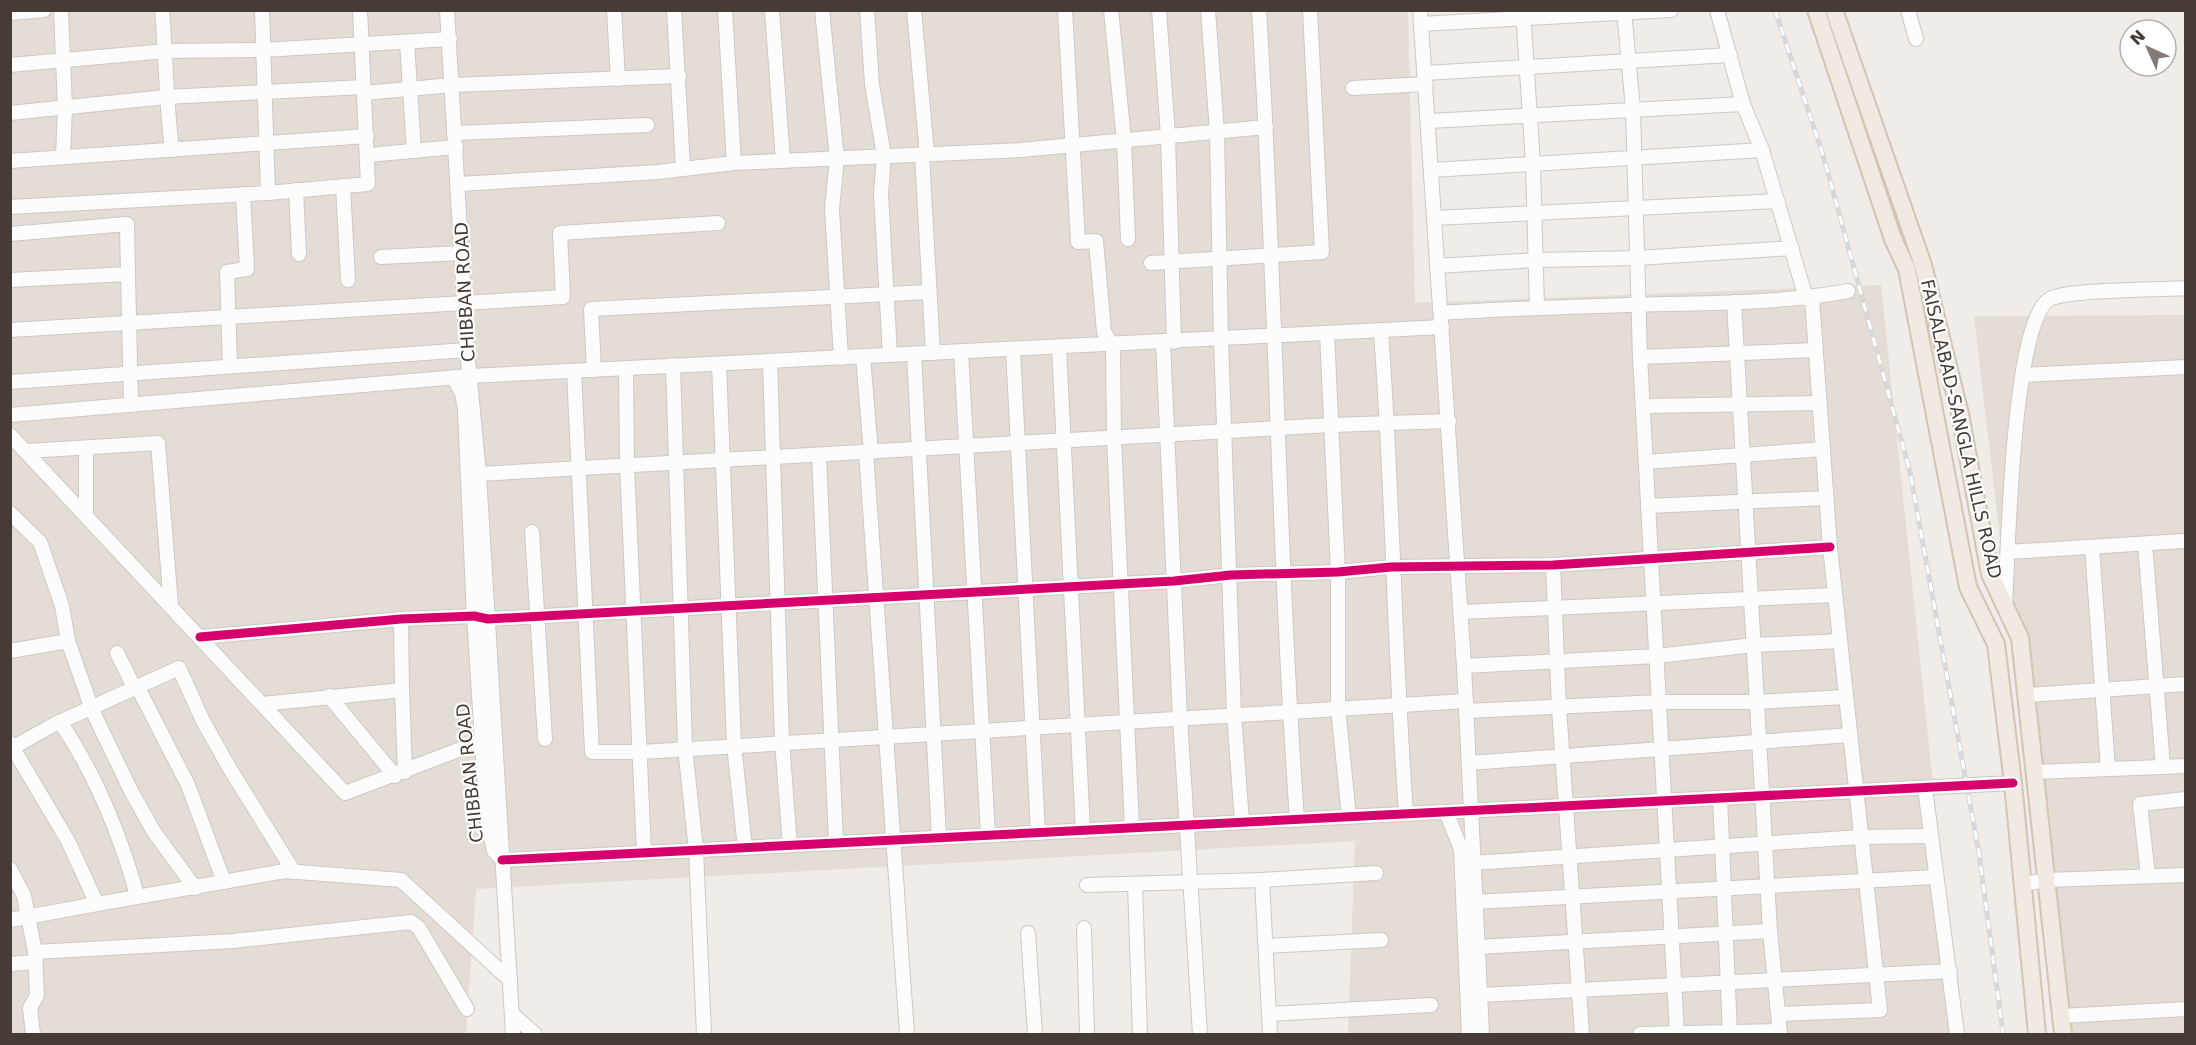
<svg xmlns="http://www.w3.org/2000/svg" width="2196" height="1045" font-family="'DejaVu Sans',sans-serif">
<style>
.residential{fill:#e4ddd5}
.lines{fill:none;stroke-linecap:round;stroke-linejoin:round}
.minor-casing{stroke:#ccc8c4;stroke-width:16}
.major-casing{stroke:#d3c4b5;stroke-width:20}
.minor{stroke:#fdfcfc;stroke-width:14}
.major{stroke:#f1eae2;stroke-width:16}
.rail-casing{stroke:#d9d8d8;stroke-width:5}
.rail{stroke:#fff;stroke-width:3;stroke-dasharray:9;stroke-linecap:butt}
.cycleway-casing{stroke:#fff;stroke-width:13}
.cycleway{stroke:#d6006c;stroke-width:9}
.labels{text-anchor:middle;stroke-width:4.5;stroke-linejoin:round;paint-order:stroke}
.street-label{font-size:18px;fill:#463c35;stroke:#fff}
</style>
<rect width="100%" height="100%" fill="#f0ece8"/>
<!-- residential -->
<g class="residential">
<polygon points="10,11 1408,11 1415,303 1881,285 1959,1034 1348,1034 1355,841 476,889 466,1034 11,1034"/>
<polygon points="2185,315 2185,1034 2058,1034 1974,316"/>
</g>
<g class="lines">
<defs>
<g id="minor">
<polyline points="61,10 65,107 63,157"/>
<path d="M162,10c4,47 4,93 10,140"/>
<polyline points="262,10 268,193"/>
<polyline points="447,10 467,350 479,474 513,1034"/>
<polyline points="614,10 618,79"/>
<polyline points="674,10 683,167"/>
<polyline points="725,10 734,163"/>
<polyline points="772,10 783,161"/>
<polyline points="822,10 837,159 832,209 841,358"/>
<polyline points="867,10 872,84 884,156 881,194 890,355"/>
<polyline points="914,10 927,154"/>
<polyline points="1065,10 1078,242 1096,241 1104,332 1113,346 1114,439 1132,828"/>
<polyline points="1111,10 1124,140 1128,239"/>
<polyline points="1159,10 1168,136 1174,342"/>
<polyline points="1208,10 1217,132 1221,339 1234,714 1242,822"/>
<path d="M1259,10c17,270 19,540 38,810"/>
<polyline points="1420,10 1464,666 1482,1034"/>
<polyline points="1523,10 1533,165 1537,307"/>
<polyline points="1624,10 1633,109 1640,357 1677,1034"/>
<polyline points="1717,10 1743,104 1762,150 1806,298"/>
<polyline points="1908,10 1916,39"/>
<polyline points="10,13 44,10"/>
<polyline points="1421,24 1671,10"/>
<polyline points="407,42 414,151"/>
<polyline points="10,65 166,51 263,50 450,39"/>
<polyline points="1425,73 1730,55"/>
<polyline points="1353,88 1426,84"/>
<polyline points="364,93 453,85 679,76"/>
<polyline points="10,113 166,97 364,87"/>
<polyline points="1429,121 1743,104"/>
<polyline points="455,133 647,125"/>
<polyline points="368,155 456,147"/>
<polyline points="922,155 933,353"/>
<polyline points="10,161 367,136"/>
<polyline points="1432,170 1762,150"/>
<polyline points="459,184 658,172 734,163 1021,150 1266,127"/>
<polyline points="343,186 348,280"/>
<polyline points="296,190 299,254"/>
<polyline points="10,207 268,193 368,184 360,10"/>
<polyline points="1435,218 1778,201"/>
<polyline points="10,234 127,224 128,274 10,280"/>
<polyline points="381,257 462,253"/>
<polyline points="1151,263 1322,252 1310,10"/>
<polyline points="1437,266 1537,260 1638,258 1792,248"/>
<polyline points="128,274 131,405"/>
<polyline points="1734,302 1770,931 1780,1034"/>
<path d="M1441,313c75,-5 150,-7 225,-9 61,-1 122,-2 182,-13"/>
<polyline points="10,330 563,297 560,233 718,223"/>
<path d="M1381,332c12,160 13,320 25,480"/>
<polyline points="1327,333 1338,572 1338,708 1349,816"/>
<polyline points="1163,342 1180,718 1200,1034"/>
<polyline points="1059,347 1083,831"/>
<polyline points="1013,349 1038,833"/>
<polyline points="961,352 988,835"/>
<polyline points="914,354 939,838"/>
<polyline points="863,357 871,452"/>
<polyline points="1640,357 1816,350"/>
<polyline points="770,361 782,742 790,845"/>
<polyline points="719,364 734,745 745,848"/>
<polyline points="673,365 685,747 696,850 704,1034"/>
<polyline points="230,366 227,272 247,269 243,194"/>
<polyline points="626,369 627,465 644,853"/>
<polyline points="594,370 591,309 929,292"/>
<polyline points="574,371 592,752 641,752 1466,701"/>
<polyline points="2023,375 2186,367"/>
<polyline points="453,377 462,393 465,410 474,616 487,820 494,851 499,856"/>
<polyline points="10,382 467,350"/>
<polyline points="1643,406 1820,403"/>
<polyline points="10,415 470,376 1442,327"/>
<polyline points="10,435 345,793 482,741"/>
<polyline points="27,451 158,443 171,606"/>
<polyline points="866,452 907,1034"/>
<polyline points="819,455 836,843"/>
<polyline points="1646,462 1823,449"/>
<polyline points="479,474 1331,425 1449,421"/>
<polyline points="1648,506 1826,498"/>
<polyline points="10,513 40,542 62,606 68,641 93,712 131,791 154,832 195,888"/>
<polyline points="86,514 86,449"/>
<polyline points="532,532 545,739"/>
<polyline points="2145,544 2163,766"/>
<polyline points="2092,547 2108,769"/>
<polyline points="2008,552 2183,541"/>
<polyline points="1553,565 1559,708 1582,1034"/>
<path d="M2005,605c3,-49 7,-286 45,-306 17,-10 111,-9 136,-11"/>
<polyline points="1461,612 1835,595"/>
<polyline points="401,619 402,690"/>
<polyline points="200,637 401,619 474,616 488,619 1174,581 1231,575 1338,572 1391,567 1553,565 1830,547"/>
<polyline points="10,651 68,641"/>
<polyline points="117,653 135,689"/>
<polyline points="1464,666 1657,656 1754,645 1840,641"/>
<polyline points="138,688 188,785 224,882"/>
<polyline points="2027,695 2186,684"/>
<polyline points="329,696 395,776"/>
<polyline points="262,704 402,690 405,772"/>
<polyline points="1466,711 1660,702 1757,702 1845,697"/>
<path d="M60,722c35,51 60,113 77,173"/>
<polyline points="10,743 68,841 97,904 10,920"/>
<polyline points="10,749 55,724 179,668 203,721 230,769 294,872"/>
<polyline points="1469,763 1850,735"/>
<polyline points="2035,772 2186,766"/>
<polyline points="1925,788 1957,1034"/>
<polyline points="1720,798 1730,1034"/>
<polyline points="1446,812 1461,849 1469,1034"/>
<polyline points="502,860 2013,783"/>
<polyline points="1472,863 1861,837 1930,836"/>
<polyline points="10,869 24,896 35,952 37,995 30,1008 33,1034"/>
<polyline points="2148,876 2140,804 2186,799"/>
<polyline points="1135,884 1140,1034"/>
<polyline points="2023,884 2047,880 2186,875"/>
<polyline points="1087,885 1262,880"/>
<polyline points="1475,902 1935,877"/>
<polyline points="97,904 285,871 401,880 510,980"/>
<polyline points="1084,928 1087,1034"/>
<polyline points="1028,933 1035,1034"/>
<polyline points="1266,946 1381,940"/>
<polyline points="1477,947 1770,931"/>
<polyline points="35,952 233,941 411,922 419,928 467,1009"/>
<polyline points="10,964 36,962"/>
<polyline points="1480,995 1950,971"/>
<polyline points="512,1014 535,1034"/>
<polyline points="1269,1014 1431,1005"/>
<polyline points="1779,1014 1880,1010 1830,547 1812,298"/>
<polyline points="2062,1016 2186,1009"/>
<polyline points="1270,1034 1262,880 1376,873"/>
<polyline points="1640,1034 1780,1031"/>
</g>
<g id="major">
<polyline points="1816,10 1893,239 1907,269 1968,587 1996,644 2013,783 2037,1034"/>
<polyline points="1834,10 1923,265 1960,414 1990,574 2020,638 2063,1034"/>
</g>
</defs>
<!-- minor casing -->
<use href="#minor" class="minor-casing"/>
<!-- major casing -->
<use href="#major" class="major-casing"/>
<!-- minor -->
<use href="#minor" class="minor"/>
<!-- major -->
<use href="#major" class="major"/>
<defs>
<polyline id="rail" points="1775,10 1823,155 1910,472 1979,853 2003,1034"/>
</defs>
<!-- rail casing -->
<use href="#rail" class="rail-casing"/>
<!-- rail -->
<use href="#rail" class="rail"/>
<defs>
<g id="cycleway">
<polyline points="200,637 401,619 474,616 488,619 1174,581 1231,575 1338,572 1391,567 1553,565 1830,547"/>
<polyline points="502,860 2013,783"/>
</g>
</defs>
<!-- cycleway casing -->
<use href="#cycleway" class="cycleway-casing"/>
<!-- cycleway -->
<use href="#cycleway" class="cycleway"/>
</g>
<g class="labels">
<!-- street labels -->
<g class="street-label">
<text transform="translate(465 292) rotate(-93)" y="6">CHIBBAN ROAD</text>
<text transform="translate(1961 429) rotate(77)" y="6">FAISALABAD-SANGLA HILLS ROAD</text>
<text transform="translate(470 773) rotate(-96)" y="6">CHIBBAN ROAD</text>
</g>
</g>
<!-- border -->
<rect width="2196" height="1045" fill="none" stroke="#463c35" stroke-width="24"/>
<!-- north arrow -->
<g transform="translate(2148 48) rotate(315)"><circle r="28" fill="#ffffff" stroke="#b5b1ae" stroke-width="1.5"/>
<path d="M0-4.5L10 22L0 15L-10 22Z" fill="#827a74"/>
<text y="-9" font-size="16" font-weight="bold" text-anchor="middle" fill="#463c35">N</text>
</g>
</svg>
